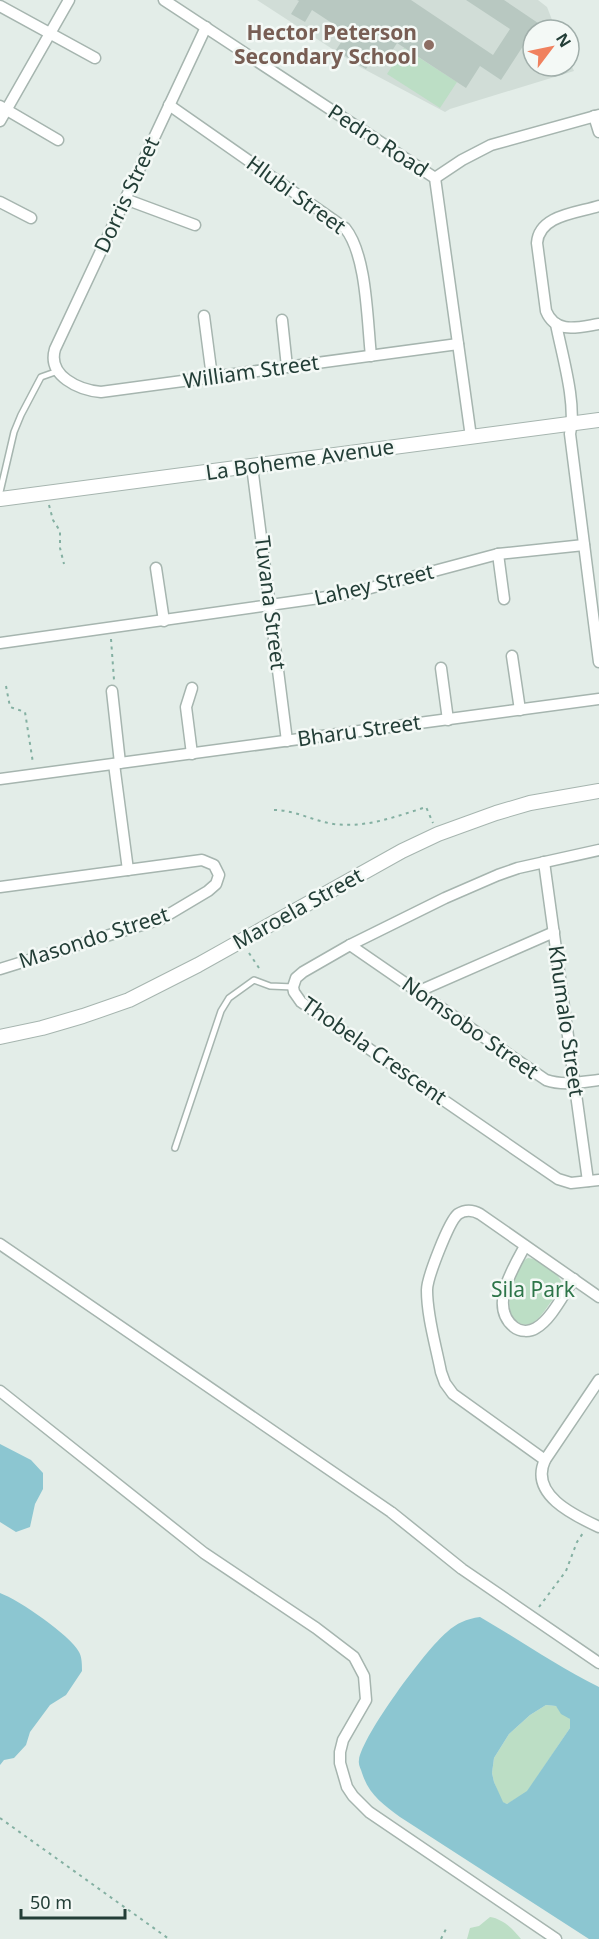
<svg xmlns="http://www.w3.org/2000/svg" width="599" height="1939" font-family="'Noto Sans',sans-serif">
<style>
.built{fill:#d1ddd7}
.green{fill:#bcdec5}
.water{fill:#8cc6d1;fill-rule:evenodd}
.building{fill:#b8c8c1}
.lines{fill:none;stroke-linecap:round;stroke-linejoin:round}
.service-casing{stroke:#a6b5af;stroke-width:8}
.minor-casing{stroke:#a6b5af;stroke-width:13}
.tertiary-casing{stroke:#a6b5af;stroke-width:16}
.path{stroke:#84b0a2;stroke-width:2;stroke-dasharray:3 4.5;stroke-linecap:butt}
.service{stroke:#fff;stroke-width:5}
.minor{stroke:#fff;stroke-width:10}
.tertiary{stroke:#fff;stroke-width:14}
.education-dot{fill:#8d6e63;stroke:#f4f9f6;stroke-width:2}
.labels{text-anchor:middle;stroke-width:5;stroke-linejoin:round;paint-order:stroke}
.education-label{font-size:21px;font-weight:bold;fill:#785e54;stroke:#f4f9f6;text-anchor:end}
.street-label{font-size:21px;fill:#233e37;stroke:#f4f9f6}
.park-label{font-size:21px;fill:#2d7549;stroke:#f4f9f6}
</style>
<rect width="100%" height="100%" fill="#e3ede8"/>
<!-- built -->
<polygon class="built" points="257,0 538,0 547,7 556,30 533,30 533,66 569,66 569,60 574,71 450,109 445,112 360,67"/>
<!-- green -->
<g class="green">
<polygon points="404,48 457,82 440,108 387,74"/>
<path d="M528,1258c12,1 30,14 34,25 -1,8 -7,14 -12,20 -9,13 -20,31 -37,16 -8,-16 -3,-52 15,-61z"/>
<polygon points="546,1705 556,1706 570,1719 570,1728 527,1792 507,1804 502,1802 494,1782 492,1773 494,1758 509,1734 530,1715"/>
<path d="M490,1917c13,2 23,12 31,22h-54l3,-11 9,-2z"/>
</g>
<!-- water -->
<g class="water">
<polygon points="0,1444 31,1460 43,1473 43,1489 35,1504 30,1527 16,1532 0,1522"/>
<path d="M0,1593c19,7 70,42 79,59 3,5 3,13 3,19l-16,24 -16,10 -20,27 -4,13 -12,13 -10,2 -4,5z"/>
<path d="M480,1617c40,23 78,50 119,70v252h-10l-189,-122c-17,-13 -31,-22 -38,-44 -1,-4 -4,-8 -3,-13 3,-24 67,-111 88,-128 10,-9 19,-13 33,-15zM546,1705l10,1 5,8 9,5v9l-43,63 -20,13 -4,-2 -9,-20 -2,-9 2,-15 15,-24 21,-19z"/>
</g>
<!-- building -->
<polygon class="building" points="297,0 411,0 493,55 510,29 466,0 504,0 538,23 501,80 480,66 466,88 397,43 387,59 377,53 366,69 336,50 347,33 312,10 305,22 291,14 299,1"/>
<g class="lines">
<defs>
<g id="service">
<polyline points="0,492 14,432 21,415 41,377 58,371"/>
<polyline points="175,1148 221,1011 229,998 254,980 270,986 293,987"/>
</g>
<g id="minor">
<polyline points="164,0 435,178 471,437"/>
<polyline points="0,6 95,58"/>
<path d="M206,27l-151,322c-8,27 24,41 46,43l357,-48"/>
<path d="M169,105l176,123c22,27 22,92 26,128"/>
<polyline points="0,106 58,140"/>
<polyline points="594,116 599,132"/>
<polyline points="0,121 69,0"/>
<polyline points="435,178 462,160 491,145 599,115"/>
<polyline points="125,199 195,225"/>
<polyline points="0,202 31,218"/>
<path d="M599,206c-22,7 -60,9 -62,37l9,68c10,24 33,16 53,13"/>
<polyline points="204,316 212,377"/>
<polyline points="282,320 287,367"/>
<path d="M556,324c6,31 21,80 14,110l29,228"/>
<polyline points="252,466 287,741"/>
<polyline points="498,554 504,599"/>
<polyline points="156,568 164,621"/>
<polyline points="0,643 348,594 498,554 584,545"/>
<polyline points="512,656 520,710"/>
<polyline points="441,668 448,720"/>
<polyline points="112,691 120,763"/>
<polyline points="192,754 186,707 192,688"/>
<polyline points="114,764 128,870"/>
<polyline points="0,779 599,699"/>
<polyline points="599,850 518,868 498,875 445,898 350,945 303,972 296,978 293,987 294,992 301,1002 558,1179 571,1183 599,1180"/>
<polyline points="544,862 588,1181"/>
<polyline points="0,887 202,860 214,865 219,875 216,884 208,891 161,919 0,969"/>
<path d="M350,945l196,135c17,6 36,2 53,0"/>
<polyline points="417,992 554,932"/>
<polyline points="0,1244 391,1512 462,1569 599,1663"/>
<path d="M525,1246c-11,21 -37,60 -11,81 6,5 16,5 22,1 15,-8 28,-35 38,-49"/>
<path d="M599,1380l-54,80c-16,34 28,55 54,67"/>
<polyline points="0,1391 204,1553 316,1628 354,1657 364,1676 366,1700 343,1740 340,1752 340,1763 347,1787 353,1796 369,1812 556,1939"/>
<path d="M545,1460l-92,-66 -8,-11 -4,-11c-5,-26 -14,-55 -14,-82 0,-12 22,-69 31,-76 8,-5 15,-4 22,0l119,83"/>
</g>
<g id="tertiary">
<polyline points="0,499 599,420"/>
<polyline points="0,1037 42,1028 83,1016 129,1000 198,965 402,851 438,834 496,813 530,803 599,791"/>
</g>
</defs>
<!-- service casing -->
<use href="#service" class="service-casing"/>
<!-- minor casing -->
<use href="#minor" class="minor-casing"/>
<!-- tertiary casing -->
<use href="#tertiary" class="tertiary-casing"/>
<!-- path -->
<g class="path">
<polyline points="49,505 53,520 60,531 60,548 64,564"/>
<polyline points="111,639 114,680"/>
<polyline points="6,686 10,707 25,712 33,763"/>
<path d="M274,810c21,0 39,11 60,14 32,4 61,-7 92,-17l7,16"/>
<polyline points="249,953 261,971"/>
<polyline points="539,1607 566,1571 577,1542 583,1533"/>
<polyline points="0,1818 169,1939"/>
<polyline points="441,1939 447,1927"/>
</g>
<!-- service -->
<use href="#service" class="service"/>
<!-- minor -->
<use href="#minor" class="minor"/>
<!-- tertiary -->
<use href="#tertiary" class="tertiary"/>
</g>
<!-- markers -->
<circle class="education-dot" cx="429" cy="45" r="6"/>
<g class="labels">
<!-- education labels -->
<g class="education-label">
<text x="417" y="40">Hector Peterson<tspan x="417" dy="24">Secondary School</tspan></text>
</g>
<!-- street labels -->
<g class="street-label">
<text transform="translate(378 141) rotate(33)" y="7">Pedro Road</text>
<text transform="translate(127 195) rotate(-65)" y="7">Dorris Street</text>
<text transform="translate(296 195) rotate(36)" y="7">Hlubi Street</text>
<text transform="translate(251 372) rotate(-8)" y="7">William Street</text>
<text transform="translate(300 460) rotate(-8)" y="7">La Boheme Avenue</text>
<text transform="translate(374 585) rotate(-13)" y="7">Lahey Street</text>
<text transform="translate(270 603) rotate(83)" y="7">Tuvana Street</text>
<text transform="translate(359 731) rotate(-8)" y="7">Bharu Street</text>
<text transform="translate(298 909) rotate(-29)" y="7">Maroela Street</text>
<text transform="translate(94 938) rotate(-18)" y="7">Masondo Street</text>
<text transform="translate(566 1021) rotate(82)" y="7">Khumalo Street</text>
<text transform="translate(470 1028) rotate(35)" y="7">Nomsobo Street</text>
<text transform="translate(374 1051) rotate(35)" y="7">Thobela Crescent</text>
</g>
<!-- park labels -->
<g class="park-label">
<text x="533" y="1297">Sila Park</text>
</g>
</g>
<!-- north arrow -->
<g transform="translate(551 48) rotate(58)"><circle r="28" fill="#f4f9f6" stroke="#a0aeaa" stroke-width="1.5"/>
<path d="M0-4.5L10 22L0 15L-10 22Z" fill="#f0815e"/>
<text y="-9" font-size="16" font-weight="bold" text-anchor="middle" fill="#233e37">N</text>
</g>
<!-- scale -->
<path d="M21 1909v9h104v-9" fill="none" stroke="#233e37" stroke-width="3"/>
<text x="30" y="1909" font-size="18" fill="#233e37" stroke="#f4f9f6" stroke-width="4.5" paint-order="stroke">50 m</text>
</svg>
